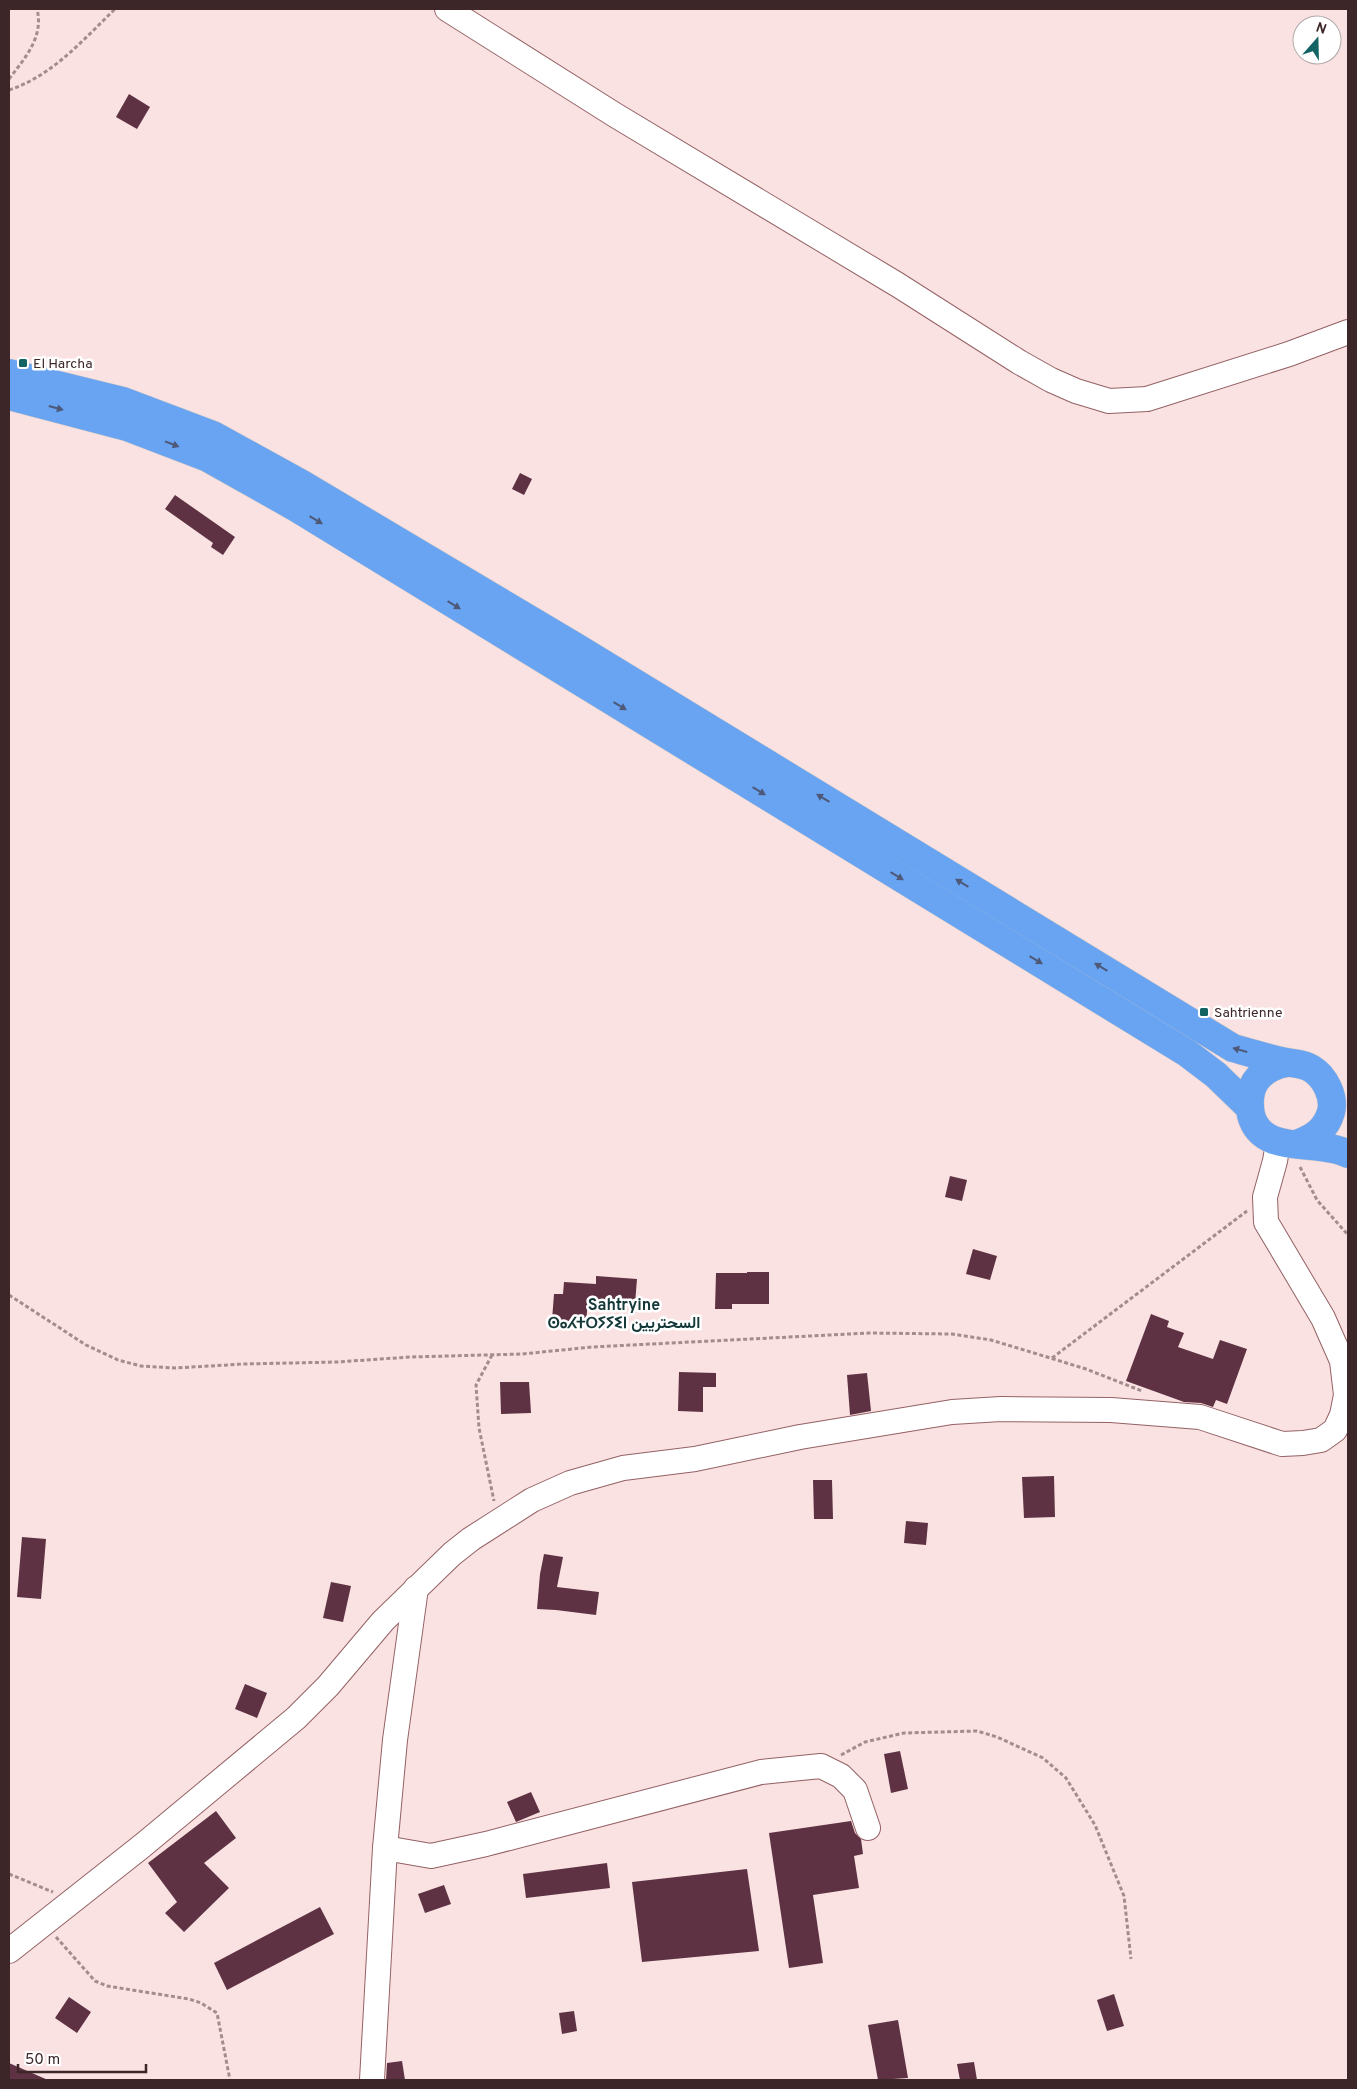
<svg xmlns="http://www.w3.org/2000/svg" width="1357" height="2089" font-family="Overpass,Vazirmatn,'Noto Sans Tifinagh',sans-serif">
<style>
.building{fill:#5e3243}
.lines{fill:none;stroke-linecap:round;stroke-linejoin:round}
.minor-casing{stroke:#946164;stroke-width:26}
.highway-casing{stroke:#ccc7c7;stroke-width:29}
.path{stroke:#a38c8d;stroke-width:3;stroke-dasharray:4 2.5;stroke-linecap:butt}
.minor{stroke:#fff;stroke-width:24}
.highway{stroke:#68a4f2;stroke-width:28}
.oneway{fill:#4e5878}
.poi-dot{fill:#136364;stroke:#fff;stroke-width:2}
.labels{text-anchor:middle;stroke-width:5;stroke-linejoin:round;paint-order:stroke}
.poi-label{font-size:14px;fill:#3c2627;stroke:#fff;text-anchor:start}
.quarter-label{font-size:16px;font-weight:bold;fill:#153838;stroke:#fff}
</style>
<rect width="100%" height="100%" fill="#fae2e3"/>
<!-- building -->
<g class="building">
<polygon points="129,94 150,107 137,129 116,117"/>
<polygon points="520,473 532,479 524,495 512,489"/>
<polygon points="175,495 235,537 223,555 211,547 213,543 165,509"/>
<polygon points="950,1176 967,1180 962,1201 945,1197"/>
<polygon points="973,1249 997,1256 990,1280 966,1274"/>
<polygon points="747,1272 769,1272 769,1304 732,1304 732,1309 715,1309 716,1273 747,1273"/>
<polygon points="596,1276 637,1279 635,1304 588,1301 586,1322 552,1320 554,1294 563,1294 564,1282 596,1284"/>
<polygon points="1151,1314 1169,1321 1167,1327 1184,1333 1178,1347 1213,1359 1220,1340 1247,1349 1227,1404 1216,1400 1213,1407 1201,1403 1184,1402 1126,1381"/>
<polygon points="679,1372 716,1373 716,1387 703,1387 703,1412 678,1411"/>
<polygon points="867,1373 871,1411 850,1415 847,1375"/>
<polygon points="500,1382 529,1382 531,1413 501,1414"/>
<polygon points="1054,1476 1055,1517 1024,1518 1022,1477"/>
<polygon points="813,1480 832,1480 833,1519 814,1519"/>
<polygon points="906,1521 928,1523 926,1545 904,1543"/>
<polygon points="22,1537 46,1539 41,1599 17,1597"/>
<polygon points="544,1554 563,1557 557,1587 599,1592 596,1615 556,1610 537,1609 540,1574"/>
<polygon points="331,1582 351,1586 343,1622 323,1618"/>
<polygon points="245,1684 267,1693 257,1718 235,1709"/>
<polygon points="900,1751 908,1789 891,1793 884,1754"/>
<polygon points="531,1792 540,1812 516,1822 507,1802"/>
<polygon points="216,1811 236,1838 204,1863 229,1888 184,1932 165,1913 177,1902 148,1863"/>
<polygon points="851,1821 855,1833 861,1839 863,1854 854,1856 859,1888 813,1895 823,1963 789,1968 769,1833"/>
<polygon points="607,1863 610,1888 526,1898 523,1874"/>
<polygon points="747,1869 759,1951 642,1962 632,1882"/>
<polygon points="444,1885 451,1904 425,1913 418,1894"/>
<polygon points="320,1907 334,1934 227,1990 214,1963"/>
<polygon points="1114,1994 1124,2026 1107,2031 1097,2000"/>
<polygon points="69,1997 91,2012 77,2033 55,2018"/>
<polygon points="574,2011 577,2031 562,2034 559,2013"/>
<polygon points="898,2020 908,2078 878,2080 868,2025"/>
<polygon points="402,2061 405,2080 386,2080 387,2063"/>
<polygon points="974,2062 977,2080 960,2080 957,2064"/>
<polygon points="9,2063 48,2080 9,2080"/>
</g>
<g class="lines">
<defs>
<g id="minor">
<polyline points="447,9 615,115 898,285 1019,362 1051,380 1076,391 1109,401 1147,399 1289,354 1348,332"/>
<polyline points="385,1848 431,1856 486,1844 761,1772 821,1766 841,1776 855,1790 868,1828"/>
<polyline points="9,1951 142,1846 296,1718 328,1686 383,1621 452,1554 471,1539 532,1500 570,1483 623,1468 695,1459 800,1437 952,1412 1001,1409 1111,1410 1200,1417 1282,1444 1303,1443 1321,1440 1335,1430 1342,1415 1346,1395 1342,1361 1323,1318 1266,1222 1265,1197 1275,1161 1278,1143"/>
<polyline points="372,2080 385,1848 395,1740 416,1588"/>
</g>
<g id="highway">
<path d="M9,373l114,28 90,34 89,49 274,163 657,401c18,5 35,10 53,14 9,2 17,1 26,7 13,8 23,28 19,43 -5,17 -16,25 -32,31"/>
<polyline points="9,396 127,427 208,458 295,507 1187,1053 1216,1075 1249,1107"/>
<path d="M1287,1063c-13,2 -24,7 -32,19 -6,10 -6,22 -4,33 11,42 67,23 97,39"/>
</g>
</defs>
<!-- minor casing -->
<use href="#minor" class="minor-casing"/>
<!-- highway casing -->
<use href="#highway" class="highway-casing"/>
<!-- path -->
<g class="path">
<path d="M9,79c16,-21 35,-42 28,-70"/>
<path d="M9,90c43,-14 74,-50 106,-81"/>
<polyline points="1300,1167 1317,1200 1348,1235"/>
<polyline points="9,1295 86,1345 118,1360 141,1366 176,1368 243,1364 337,1362 410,1357 522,1354 592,1347 869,1333 952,1334 991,1340 1034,1353 1086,1369 1142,1391"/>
<polyline points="492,1355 476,1385 479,1428 494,1501"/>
<polyline points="1052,1358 1247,1211"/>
<polyline points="841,1755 865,1742 904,1733 977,1731 997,1737 1043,1758 1066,1778 1095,1825 1124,1896 1131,1959"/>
<polyline points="9,1874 53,1892"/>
<polyline points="56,1937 95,1981 107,1986 189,1999 201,2003 217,2013 230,2080"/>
</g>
<!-- minor -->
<use href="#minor" class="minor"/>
<!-- highway -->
<use href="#highway" class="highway"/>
</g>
<!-- one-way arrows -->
<defs><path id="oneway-solid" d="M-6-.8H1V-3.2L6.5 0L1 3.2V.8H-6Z" transform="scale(1.25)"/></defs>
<g class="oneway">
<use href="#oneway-solid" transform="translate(56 408) rotate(15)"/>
<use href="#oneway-solid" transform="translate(172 444) rotate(21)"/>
<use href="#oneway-solid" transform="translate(316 520) rotate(31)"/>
<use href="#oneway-solid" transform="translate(454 605) rotate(31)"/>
<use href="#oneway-solid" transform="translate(620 706) rotate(31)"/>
<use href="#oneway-solid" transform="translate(759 791) rotate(31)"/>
<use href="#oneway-solid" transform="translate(823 798) rotate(-149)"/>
<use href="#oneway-solid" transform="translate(897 876) rotate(31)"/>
<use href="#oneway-solid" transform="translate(962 883) rotate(-149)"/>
<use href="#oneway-solid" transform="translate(1036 960) rotate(31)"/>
<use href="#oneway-solid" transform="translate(1101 967) rotate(-149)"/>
<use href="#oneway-solid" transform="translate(1240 1050) rotate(-164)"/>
</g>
<!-- markers -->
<g class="poi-dot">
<rect x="18" y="358" width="10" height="10" rx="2.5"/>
<rect x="1199" y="1007" width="10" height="10" rx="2.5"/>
</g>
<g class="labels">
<!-- poi labels -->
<g class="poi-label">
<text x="33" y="368">El Harcha</text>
<text x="1214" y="1017">Sahtrienne</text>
</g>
<!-- quarter labels -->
<g class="quarter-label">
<text x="624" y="1310">Sahtryine<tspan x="624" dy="18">ⵙⴰⵃⵜⵔⵢⵢⵉⵏ السحتريين</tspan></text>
</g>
</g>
<!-- border -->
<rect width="1357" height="2089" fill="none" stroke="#3c2627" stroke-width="20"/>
<!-- north arrow -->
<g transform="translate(1317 40) rotate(20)"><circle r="24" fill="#ffffff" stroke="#b1a8a9"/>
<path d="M0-4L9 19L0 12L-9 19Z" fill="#136364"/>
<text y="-8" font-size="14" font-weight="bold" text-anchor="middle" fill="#3c2627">N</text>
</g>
<!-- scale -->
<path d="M18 2064v8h128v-8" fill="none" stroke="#3c2627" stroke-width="2.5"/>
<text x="25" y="2064" font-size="15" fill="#3c2627" stroke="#ffffff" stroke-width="4" paint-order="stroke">50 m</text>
</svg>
